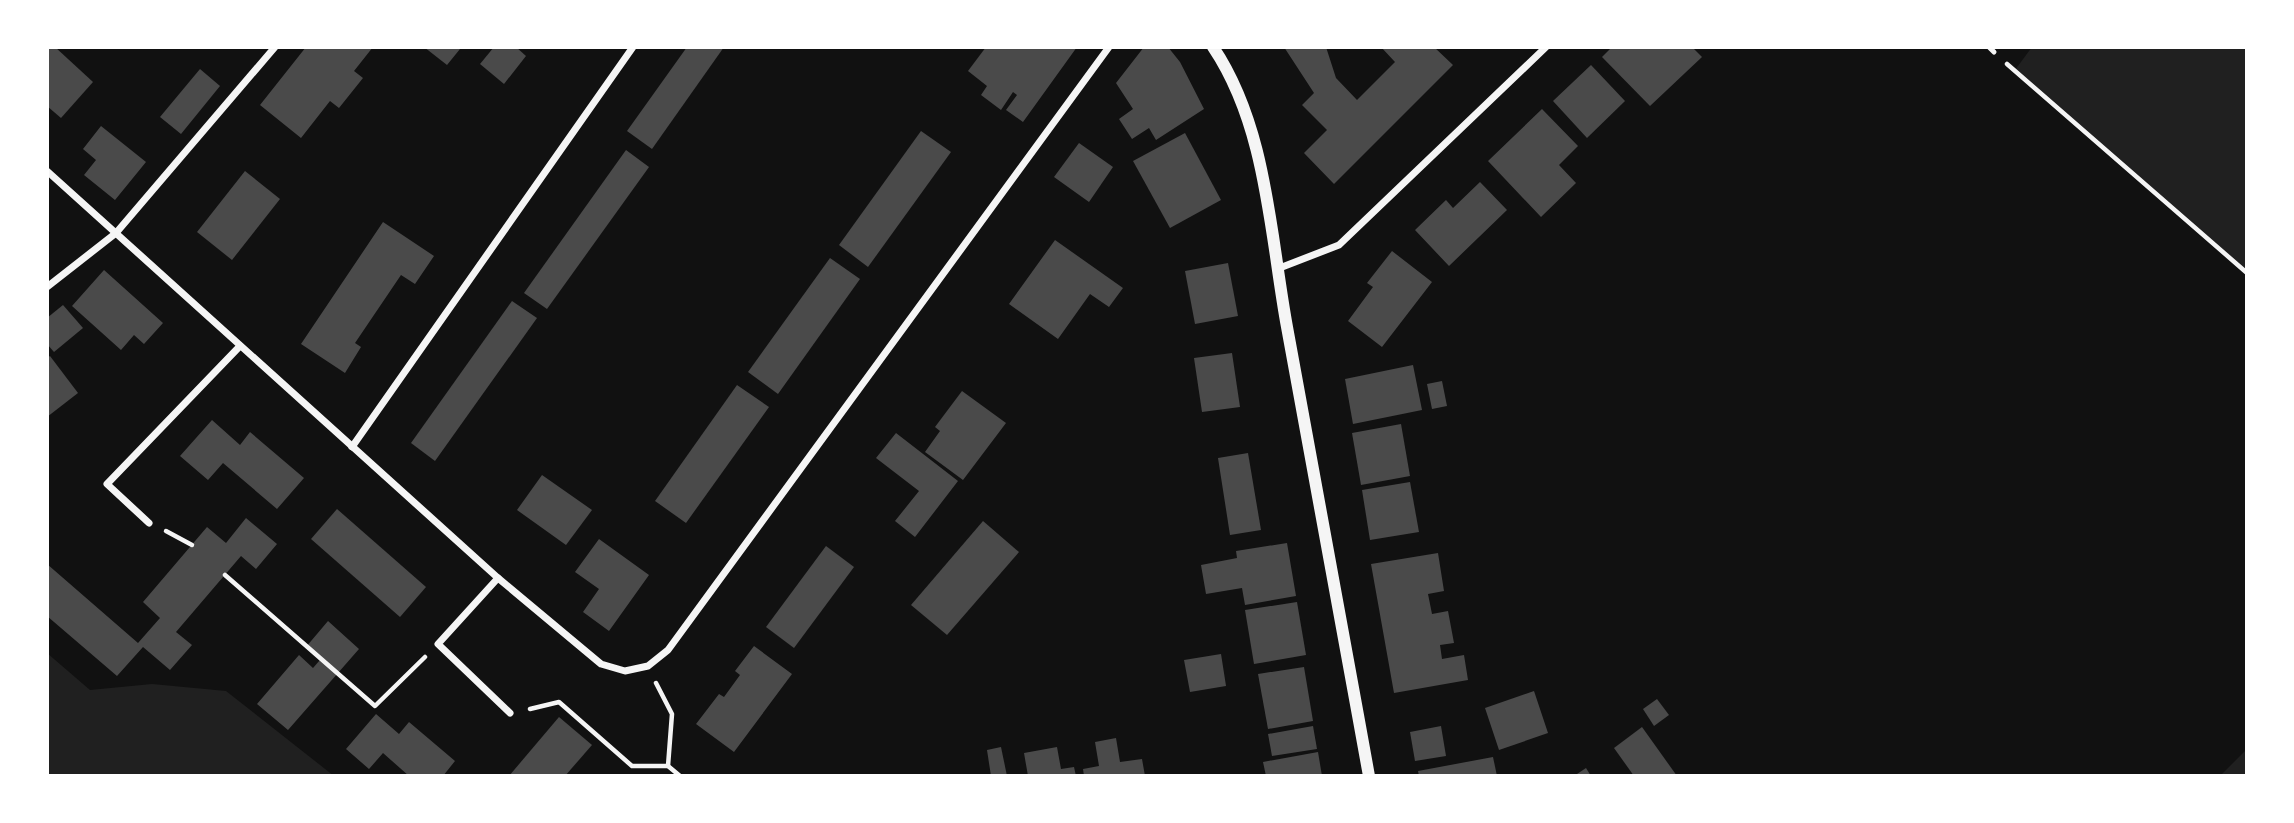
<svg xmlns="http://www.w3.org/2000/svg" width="2294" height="823" font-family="'Open Sans',sans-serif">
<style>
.green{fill:#202020}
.building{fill:#4a4a4a}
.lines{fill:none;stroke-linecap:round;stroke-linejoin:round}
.path{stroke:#f5f5f5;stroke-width:4.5}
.service{stroke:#f5f5f5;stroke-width:5}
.minor{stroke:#f5f5f5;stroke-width:7}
.tertiary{stroke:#f5f5f5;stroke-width:12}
</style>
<rect width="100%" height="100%" fill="#111"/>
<!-- green -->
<g class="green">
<polygon points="2032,47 2247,47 2247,273 2015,70"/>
<polygon points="47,653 90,690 152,684 226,691 334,776 47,776"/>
<polygon points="2247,749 2247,776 2220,776"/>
</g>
<!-- building -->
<g class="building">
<polygon points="47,47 55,47 93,82 61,118 47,106"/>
<polygon points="306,47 373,47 354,71 363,78 339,108 330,101 301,138 260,105"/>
<polygon points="424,47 458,47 460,49 447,65"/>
<polygon points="494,47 516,47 526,56 504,84 480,64"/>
<polygon points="687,47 724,47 652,149 627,131"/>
<polygon points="986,47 1077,47 1023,122 1006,110 1017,95 1013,92 1001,110 981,95 987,86 968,71"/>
<polygon points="1144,47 1168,47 1180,62 1204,109 1156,140 1149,128 1132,139 1119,119 1133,109 1116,83"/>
<polygon points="1284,47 1326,47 1336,78 1357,100 1395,62 1381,47 1434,47 1453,65 1334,184 1304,153 1327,130 1302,105 1314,93"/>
<polygon points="1612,47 1692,47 1702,57 1650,106 1602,57"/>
<polygon points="1591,65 1625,101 1587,138 1553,101"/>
<polygon points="200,69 220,86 181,134 160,117"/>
<polygon points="1542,109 1578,146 1559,165 1576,183 1541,217 1488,161"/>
<polygon points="101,126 146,162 115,200 84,175 96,160 83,149"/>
<polygon points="921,131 951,152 868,267 839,245"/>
<polygon points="1185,133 1221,200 1170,228 1133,161"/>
<polygon points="1079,143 1113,167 1089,202 1054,177"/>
<polygon points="626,150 649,167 547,309 524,293"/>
<polygon points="245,171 280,199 232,260 197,232"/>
<polygon points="1480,182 1507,210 1449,266 1415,230 1446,200 1453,208"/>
<polygon points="383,222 434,256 415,284 401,275 355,343 361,347 345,373 301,344"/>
<polygon points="1055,240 1123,288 1109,307 1090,294 1058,339 1009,304"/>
<polygon points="1392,251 1432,282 1382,347 1348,321 1373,287 1367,283"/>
<polygon points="830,258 860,279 778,394 748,372"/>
<polygon points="1228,263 1238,316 1195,324 1185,271"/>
<polygon points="104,270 163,323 144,344 134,335 121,350 72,306"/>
<polygon points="512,301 537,318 435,461 411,443"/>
<polygon points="63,305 83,328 54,352 47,344 47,318"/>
<polygon points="1232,353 1240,407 1202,412 1194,358"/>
<polygon points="50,356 78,393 47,417 47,358"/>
<polygon points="1413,365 1422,410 1353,424 1345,379"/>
<polygon points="1442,381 1447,406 1432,409 1427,384"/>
<polygon points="737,385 769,407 686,523 655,501"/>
<polygon points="962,391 1006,423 963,480 925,452 940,431 935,427"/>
<polygon points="212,420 240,445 250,432 304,478 277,509 223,463 208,480 180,456"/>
<polygon points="1401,424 1410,476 1361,485 1352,433"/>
<polygon points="896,433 958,481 915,537 895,521 919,491 876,458"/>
<polygon points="1248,453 1261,530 1230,535 1218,458"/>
<polygon points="542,475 592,510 566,545 517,510"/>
<polygon points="1410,482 1419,532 1370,540 1362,490"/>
<polygon points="337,509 426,587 400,617 311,539"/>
<polygon points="246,518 277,544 256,569 241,556 176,632 192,645 170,670 143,647 117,676 47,616 47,564 138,643 160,618 143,602 207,527 226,543"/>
<polygon points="983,521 1019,552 947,635 911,605"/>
<polygon points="599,539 649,575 609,631 583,612 599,589 575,572"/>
<polygon points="1287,543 1296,596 1245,605 1242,588 1206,594 1201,565 1237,558 1236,551"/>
<polygon points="826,546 854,567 794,648 766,627"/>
<polygon points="1438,553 1444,591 1428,594 1432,614 1448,611 1454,643 1440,645 1442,659 1464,655 1468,680 1394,693 1371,564"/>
<polygon points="1297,602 1306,655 1254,664 1245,610"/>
<polygon points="328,621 359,649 288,730 257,704 299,655 313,668 320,660 306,647"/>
<polygon points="754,646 792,674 734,752 696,724 719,694 724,697 740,675 735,671"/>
<polygon points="1221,654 1226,686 1190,692 1184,660"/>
<polygon points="1304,667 1313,721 1268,729 1258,674"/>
<polygon points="1534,691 1548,733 1499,750 1485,708"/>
<polygon points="1657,699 1669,715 1654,726 1643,709"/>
<polygon points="376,714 399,734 409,722 455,761 443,776 409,776 383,753 369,769 346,749"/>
<polygon points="559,717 592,745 565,776 509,776"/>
<polygon points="1313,726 1317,749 1272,756 1268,734"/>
<polygon points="1441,726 1446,756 1415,761 1410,732"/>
<polygon points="1642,727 1677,776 1634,776 1614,748"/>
<polygon points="1116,738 1120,762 1142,759 1145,776 1084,776 1083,769 1099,766 1095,742"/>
<polygon points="1001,747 1007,776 991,776 987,750"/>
<polygon points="1057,747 1061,769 1074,767 1076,776 1028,776 1024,753"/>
<polygon points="1318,752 1322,776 1266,776 1263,762"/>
<polygon points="1493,757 1497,776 1419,776 1418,771"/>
<polygon points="1586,768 1591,776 1574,776"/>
</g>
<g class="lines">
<!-- path -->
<g class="path">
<polyline points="2007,64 2247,273"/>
<polyline points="166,531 192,545"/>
<polyline points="225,575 375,706 425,657"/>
<polyline points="656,683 672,714 668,766"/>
<polyline points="530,709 559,702 632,766 668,766 680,776"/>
</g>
<!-- service -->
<polyline class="service" points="1989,47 1994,52"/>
<!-- minor -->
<g class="minor">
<polyline points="47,171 498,578 601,664 625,671 648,666 668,650 1109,47"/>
<polyline points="1277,269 1339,245 1546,47"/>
<polyline points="47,287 116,233 275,47"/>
<polyline points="352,447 633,47"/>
<polyline points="149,523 107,484 240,346"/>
<polyline points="498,578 438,644 510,713"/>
</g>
<!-- tertiary -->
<path class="tertiary" d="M1213,47c54,80 57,187 74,280 27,149 55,299 82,449"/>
</g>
<!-- border -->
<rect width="2294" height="823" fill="none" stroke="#ffffff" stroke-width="98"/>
</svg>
